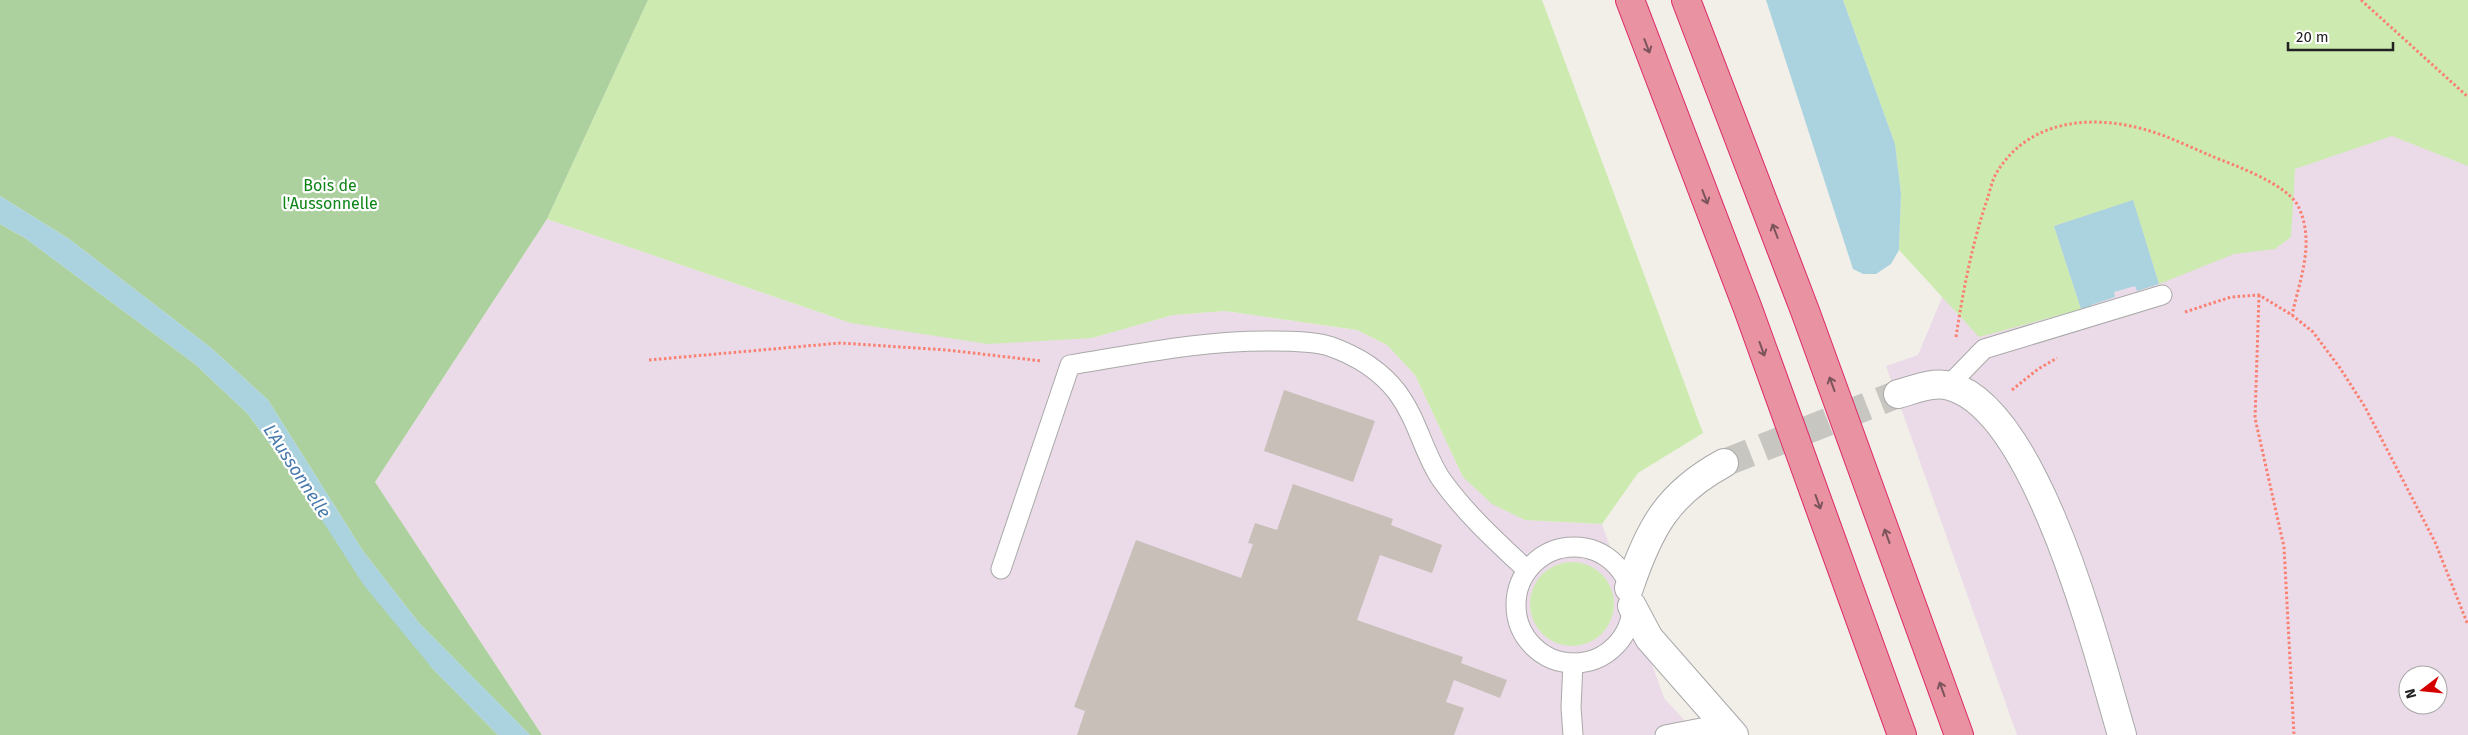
<svg xmlns="http://www.w3.org/2000/svg" width="2468" height="735" font-family="'Fira Sans',sans-serif">
<style>
.industrial{fill:#ebdbe8;fill-rule:evenodd}
.grass{fill:#cdebb0}
.forest{fill:#add19e}
.water{fill:#aad3df}
.building{fill:#c7bfb8}
.lines{fill:none;stroke-linecap:round;stroke-linejoin:round}
.street-tunnel{stroke:#c8c6c1;stroke-width:28;stroke-dasharray:28 14;stroke-linecap:butt}
.lane-casing{stroke:#a9a9a9;stroke-width:21}
.street-casing{stroke:#a9a9a9;stroke-width:30}
.highway-casing{stroke:#dc2a67;stroke-width:30}
.path{stroke:#fa8072;stroke-width:3;stroke-dasharray:2.5 2.5;stroke-linecap:butt}
.lane{stroke:#fff;stroke-width:19}
.street{stroke:#fff;stroke-width:28}
.highway{stroke:#e892a2;stroke-width:28}
.oneway{stroke:#7b545c}
.labels{text-anchor:middle;stroke-width:4.5;stroke-linejoin:round;paint-order:stroke}
.park-label{font-size:16px;fill:#0c8416;stroke:#fff}
.water-label{font-size:18px;font-style:italic;fill:#4a7aab;stroke:#fff}
</style>
<rect width="100%" height="100%" fill="#f2efe9"/>
<!-- industrial -->
<g class="industrial">
<path d="M2468,0v735h-451l-131,-369 32,-11 48,-115zM2408,675h30v30h-30z"/>
<polygon points="547,219 851,323 1092,338 1173,315 1225,311 1357,330 1387,345 1415,375 1463,477 1525,520 1602,524 1664,698 1698,735 542,735 375,482"/>
</g>
<!-- grass -->
<g class="grass">
<polygon points="648,0 1542,0 1703,433 1638,473 1602,524 1525,520 1492,504 1463,477 1415,375 1387,345 1357,330 1225,311 1173,315 1092,338 988,344 851,323 547,219"/>
<polygon points="1843,0 2468,0 2468,166 2392,136 2295,169 2291,237 2275,249 2234,254 2159,284 2133,201 2054,226 2081,309 1979,337 1899,250 1901,193 1895,144"/>
<circle cx="1572" cy="604" r="42"/>
</g>
<!-- forest -->
<g class="forest">
<polygon points="0,0 648,0 547,219 375,482 542,735 530,735 419,623 363,551 268,400 210,347 69,239 0,196"/>
<polygon points="0,224 25,238 195,364 248,414 432,668 498,735 0,735"/>
</g>
<!-- water -->
<g class="water">
<polygon points="1766,0 1843,0 1895,144 1901,193 1899,250 1891,264 1876,274 1863,274 1853,269"/>
<polygon points="0,196 69,239 210,347 268,400 363,551 419,623 530,735 498,735 432,668 363,584 297,481 248,414 195,364 25,238 0,224"/>
<polygon points="2133,200 2159,284 2137,291 2135,286 2114,292 2115,297 2091,305 2092,309 2081,309 2054,226"/>
</g>
<!-- building -->
<g class="building">
<polygon points="1284,390 1375,421 1353,482 1264,451"/>
<polygon points="1293,484 1393,519 1391,525 1442,545 1432,573 1380,555 1357,620 1463,657 1461,663 1507,680 1500,698 1454,680 1446,702 1464,708 1454,735 1077,735 1085,711 1074,707 1136,540 1241,578 1253,544 1248,543 1255,523 1277,530"/>
</g>
<g class="lines">
<!-- street-tunnel -->
<polyline class="street-tunnel" points="1724,463 1898,394"/>
<defs>
<g id="lane">
<polyline points="1949,385 1984,349 2162,295"/>
<circle cx="1574" cy="605" r="58"/>
<path d="M1001,569l69,-204c68,-11 134,-25 203,-24 18,0 39,0 56,5 26,9 51,24 68,46 21,28 26,60 44,87 24,34 56,63 86,91"/>
<polyline points="1573,663 1571,707 1573,735"/>
<polyline points="1665,735 1701,728 1730,731"/>
</g>
<g id="street">
<path d="M1898,394c15,-4 35,-13 52,-8 88,24 148,268 172,349"/>
<path d="M1629,588c20,-59 38,-94 95,-125"/>
<polyline points="1632,606 1649,638 1734,735"/>
</g>
<g id="highway">
<polyline points="1630,0 1748,309 1902,735"/>
<polyline points="1686,0 1805,311 1959,735"/>
</g>
</defs>
<!-- lane casing -->
<use href="#lane" class="lane-casing"/>
<!-- street casing -->
<use href="#street" class="street-casing"/>
<!-- highway casing -->
<use href="#highway" class="highway-casing"/>
<!-- path -->
<g class="path">
<polyline points="2361,0 2468,97"/>
<polyline points="2259,295 2255,418 2284,547 2294,735"/>
<polyline points="2185,312 2231,297 2259,295 2292,315 2313,332 2340,368 2365,407 2435,542 2468,625"/>
<path d="M1956,337c7,-46 16,-93 31,-137 3,-9 5,-20 10,-28 33,-54 98,-58 153,-41 20,6 40,16 59,24 24,10 80,29 90,53 16,35 1,71 -7,107"/>
<polyline points="649,360 840,343 947,350 1042,361"/>
<polyline points="2012,390 2038,369 2057,358"/>
</g>
<!-- lane -->
<use href="#lane" class="lane"/>
<!-- street -->
<use href="#street" class="street"/>
<!-- highway -->
<use href="#highway" class="highway"/>
</g>
<!-- one-way arrows -->
<defs><path id="oneway-shaft" d="M-6 0H5M1.5-3L5.5 0L1.5 3" fill="none" stroke-width="1.6" stroke-linecap="round" stroke-linejoin="round" transform="scale(1.25)"/></defs>
<g class="oneway">
<use href="#oneway-shaft" transform="translate(1647 46) rotate(69)"/>
<use href="#oneway-shaft" transform="translate(1705 197) rotate(69)"/>
<use href="#oneway-shaft" transform="translate(1775 231) rotate(-111)"/>
<use href="#oneway-shaft" transform="translate(1762 349) rotate(70)"/>
<use href="#oneway-shaft" transform="translate(1832 384) rotate(-110)"/>
<use href="#oneway-shaft" transform="translate(1818 502) rotate(70)"/>
<use href="#oneway-shaft" transform="translate(1887 536) rotate(-110)"/>
<use href="#oneway-shaft" transform="translate(1942 689) rotate(-110)"/>
</g>
<g class="labels">
<!-- park labels -->
<g class="park-label">
<text x="330" y="191">Bois de<tspan x="330" dy="18">l'Aussonnelle</tspan></text>
</g>
<!-- water labels -->
<g class="water-label">
<text transform="translate(297 471) rotate(57)" y="6">L'Aussonnelle</text>
</g>
</g>
<!-- north arrow -->
<g transform="translate(2423 690) rotate(254)"><circle r="24" fill="#ffffff" stroke="#a7a7a7"/>
<path d="M0-4L9 19L0 12L-9 19Z" fill="#d40000"/>
<text y="-8" font-size="14" font-weight="bold" text-anchor="middle" fill="#222222">N</text>
</g>
<!-- scale -->
<path d="M2288 42v8h105v-8" fill="none" stroke="#222222" stroke-width="2.5"/>
<text x="2296" y="42" font-size="15" fill="#222222" stroke="#ffffff" stroke-width="4" paint-order="stroke">20 m</text>
</svg>
